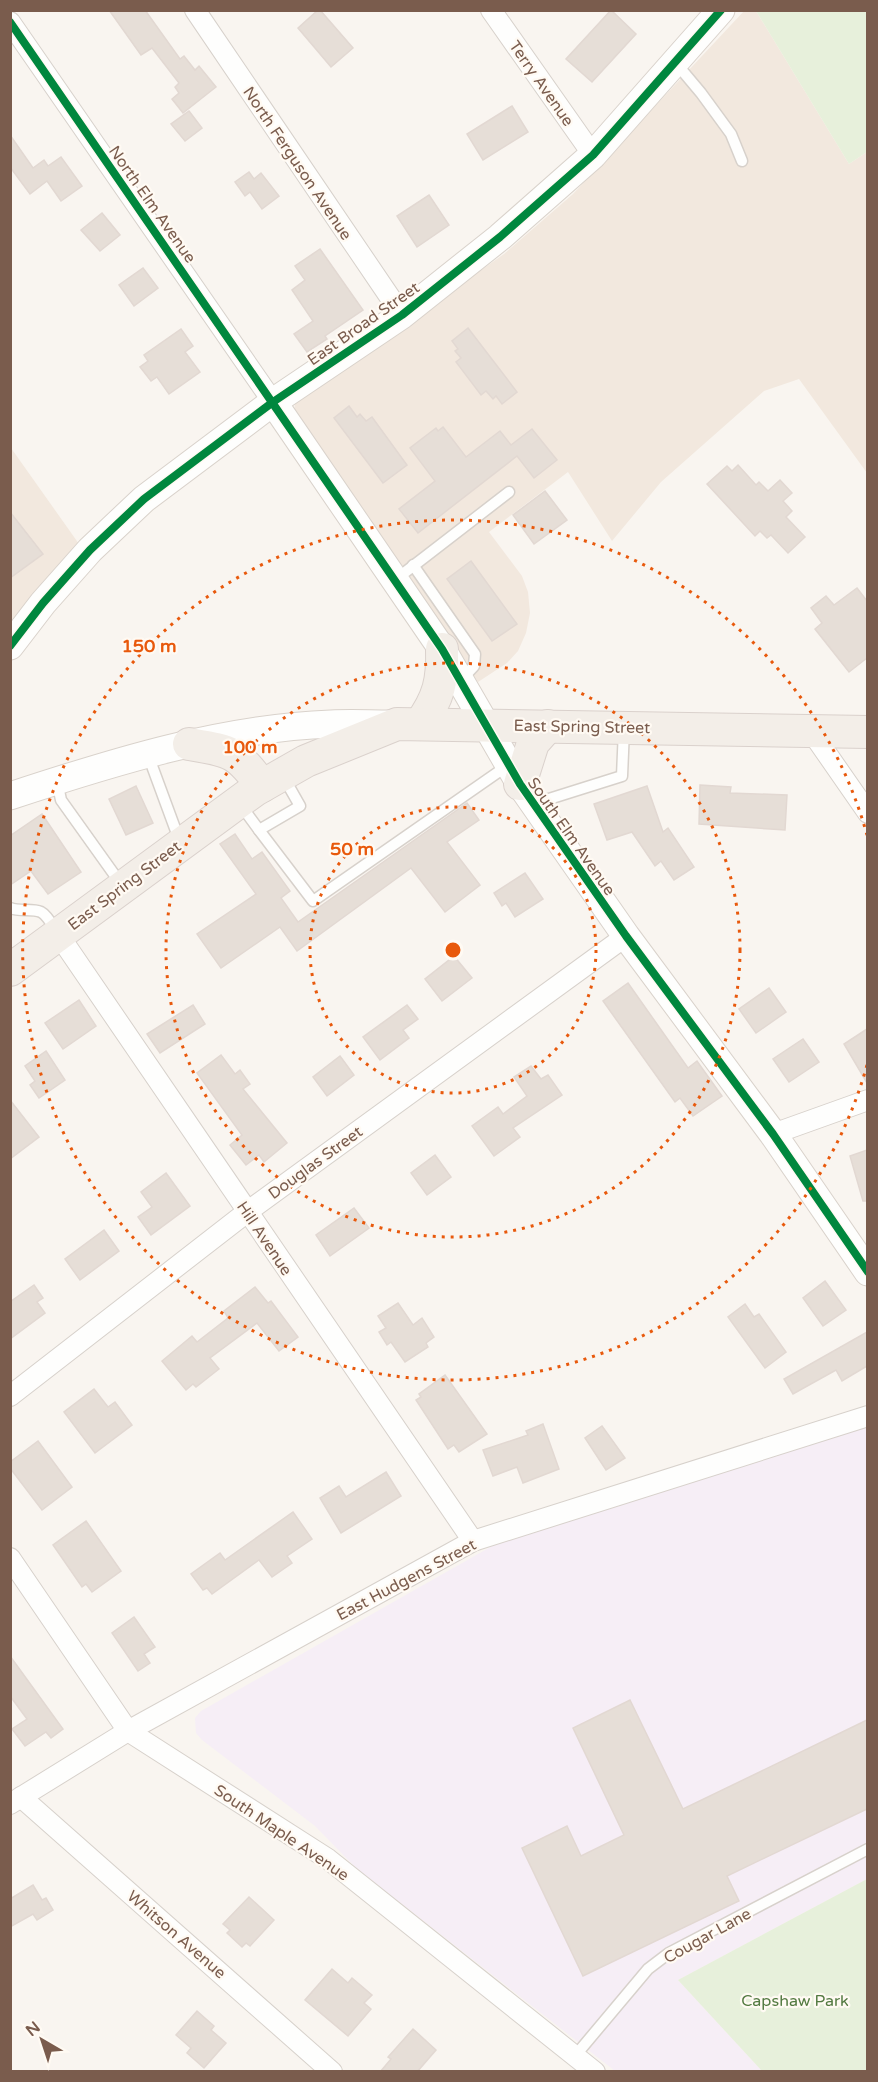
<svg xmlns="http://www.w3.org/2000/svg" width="878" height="2082" font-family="'Varela Round',sans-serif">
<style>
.residential{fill:#f2e8de}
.education{fill:#f6eef6}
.green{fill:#e7f0db}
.building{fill:#e6ded7;stroke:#e2d8d2;stroke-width:1.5}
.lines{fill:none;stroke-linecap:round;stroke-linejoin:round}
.lane-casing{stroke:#d7d1cb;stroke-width:13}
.street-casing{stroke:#d7d1cb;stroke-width:22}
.secondary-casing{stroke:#d9d2cb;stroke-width:29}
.primary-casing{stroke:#dad1cc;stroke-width:34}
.lane{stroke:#fefefd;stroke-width:10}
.street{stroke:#fefefd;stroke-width:20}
.secondary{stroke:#fefefd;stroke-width:27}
.primary{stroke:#f3eee8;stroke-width:32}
.cycleway-casing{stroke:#fffaf3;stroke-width:11}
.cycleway{stroke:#00873e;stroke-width:8}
.ring{fill:none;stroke:#e8590c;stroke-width:3;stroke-dasharray:3 6}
.labels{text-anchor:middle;stroke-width:4.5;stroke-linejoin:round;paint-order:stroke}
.street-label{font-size:16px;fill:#7a5c4d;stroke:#fffaf3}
.park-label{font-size:16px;fill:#537a41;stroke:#fffaf3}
.centre{fill:#e8590c;stroke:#fffaf3;stroke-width:3}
.ring-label{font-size:18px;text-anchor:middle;font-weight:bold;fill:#e8590c;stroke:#fffaf3;stroke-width:4.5;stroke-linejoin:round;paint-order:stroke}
</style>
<rect width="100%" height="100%" fill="#f9f5f0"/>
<!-- residential -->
<g class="residential">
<polygon points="744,11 756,11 849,164 867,152 867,473 799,379 764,391 661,482 612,541 568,472 489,532 522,576 528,592 530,613 526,633 518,651 507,663 478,682 294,412 295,404 307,393 504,254 573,194"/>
<polygon points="11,448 79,544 11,631"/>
</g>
<!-- education -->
<polygon class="education" points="867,1427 867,1879 678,1980 762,2071 615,2071 356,1868 315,1826 202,1740 196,1733 195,1718 201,1711 501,1541"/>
<!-- green -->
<g class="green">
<polygon points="756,11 867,11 867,152 849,164"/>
<polygon points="867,1879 867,2071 762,2071 678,1980"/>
</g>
<!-- building -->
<g class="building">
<polygon points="109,10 145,10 180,59 184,56 195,70 199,66 216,87 183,113 172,99 179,93 175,87 179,83 152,48 141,55"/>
<polygon points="318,10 320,10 353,48 331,67 298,28"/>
<polygon points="611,10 636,34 592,82 566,59"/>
<polygon points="512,106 528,132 483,160 467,134"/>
<polygon points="189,111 202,128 185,141 171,124"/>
<polygon points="10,135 33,168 44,160 48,166 61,157 82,186 61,201 47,181 30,194 10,167"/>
<polygon points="249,172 254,179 261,173 279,196 262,209 250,192 245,196 235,182"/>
<polygon points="429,195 449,225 417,247 397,216"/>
<polygon points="102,213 120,235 100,251 81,230"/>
<polygon points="320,249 363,310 325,336 327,339 307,352 294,334 313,321 292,290 305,280 295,266"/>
<polygon points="143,268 158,288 134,306 119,285"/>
<polygon points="468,328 517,392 502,404 496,396 493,399 486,391 481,395 456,362 461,358 455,351 458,349 452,341"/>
<polygon points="181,329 193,346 185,352 200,372 169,394 157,377 151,381 140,367 148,361 144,355"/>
<polygon points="349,406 357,417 360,414 366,421 372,417 407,465 383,483 334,418"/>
<polygon points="443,427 466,457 500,431 511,445 532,429 557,460 534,478 517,456 418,533 399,509 435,481 410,448 436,428 438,431"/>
<polygon points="738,465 756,485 759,482 768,491 780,480 792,493 783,501 792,511 786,517 805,537 788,553 771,535 767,538 760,531 755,536 707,484 727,466 732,471"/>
<polygon points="545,491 567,520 534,544 513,515"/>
<polygon points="10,512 43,554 10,578"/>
<polygon points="471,561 517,624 492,641 447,579"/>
<polygon points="857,588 867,601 867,658 849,672 815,629 822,623 811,608 826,596 834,605"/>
<polygon points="700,785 731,787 730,793 787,795 785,830 699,824"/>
<polygon points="136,786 153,823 126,835 109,799"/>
<polygon points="647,786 663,832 668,828 694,867 674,880 661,861 655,866 632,832 607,840 594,804"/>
<polygon points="467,803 479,820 447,842 480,885 445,912 411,868 297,951 280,927 221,968 197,934 256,894 220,844 235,834 252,859 262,852 290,891 281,898 298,922"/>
<polygon points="42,814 81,872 48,894 31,871 10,885 10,836"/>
<polygon points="525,873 543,899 515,917 506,903 502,906 494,893"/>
<polygon points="454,956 472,978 442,1001 425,979"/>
<polygon points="628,983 688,1068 697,1061 722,1096 693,1116 680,1098 675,1102 603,1001"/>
<polygon points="769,988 786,1012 756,1033 739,1009"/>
<polygon points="79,1000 96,1026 63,1049 45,1023"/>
<polygon points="193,1005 205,1024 160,1053 147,1034"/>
<polygon points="407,1005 418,1019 403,1030 409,1038 380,1060 363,1037"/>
<polygon points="867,1029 867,1083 844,1044"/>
<polygon points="803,1039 819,1062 789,1082 773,1059"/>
<polygon points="46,1051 65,1080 39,1098 30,1085 35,1081 25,1066"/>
<polygon points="221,1055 235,1074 240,1070 250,1084 243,1089 287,1143 264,1162 259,1155 246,1165 230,1145 242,1135 197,1073"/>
<polygon points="340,1056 354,1075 327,1096 313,1077"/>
<polygon points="531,1066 541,1079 548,1075 562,1095 513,1128 520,1137 494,1156 472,1126 498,1107 503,1114 527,1096 514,1077"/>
<polygon points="10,1100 39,1137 10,1159"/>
<polygon points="867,1150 867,1201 863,1201 850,1156"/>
<polygon points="435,1155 451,1177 427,1195 411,1173"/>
<polygon points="166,1173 190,1206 151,1235 138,1217 152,1207 141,1192"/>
<polygon points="354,1208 369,1228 330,1256 316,1235"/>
<polygon points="104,1230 119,1251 80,1280 65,1259"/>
<polygon points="825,1281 846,1310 823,1326 803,1298"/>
<polygon points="34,1285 43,1298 37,1302 45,1313 10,1339 10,1302"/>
<polygon points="255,1287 268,1303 271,1301 298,1337 279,1351 257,1323 210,1358 219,1369 196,1387 193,1384 186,1390 162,1361 192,1336 197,1342 228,1318 224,1311"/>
<polygon points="398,1303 413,1325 422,1318 434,1337 426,1343 428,1347 405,1362 391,1342 387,1345 379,1332 386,1328 378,1316"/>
<polygon points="745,1304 754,1317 759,1314 786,1352 765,1368 728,1317"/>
<polygon points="867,1332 867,1366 842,1381 836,1370 793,1394 784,1379"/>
<polygon points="445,1375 487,1434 459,1452 454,1445 448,1449 416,1400 421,1397 419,1394"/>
<polygon points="94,1389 108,1407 115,1402 132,1425 95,1453 64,1412"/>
<polygon points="543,1424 559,1469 523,1483 517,1467 493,1476 483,1450 528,1435 526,1431"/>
<polygon points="602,1426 625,1458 606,1470 585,1438"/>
<polygon points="38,1441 72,1487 42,1510 10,1468 10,1462"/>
<polygon points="386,1472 401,1496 341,1533 320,1498 339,1486 346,1497"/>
<polygon points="293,1512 312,1539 287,1556 292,1563 272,1577 259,1560 212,1594 207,1588 203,1590 191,1574 220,1553 225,1560"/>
<polygon points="86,1521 121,1571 92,1592 86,1584 82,1587 53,1545"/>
<polygon points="134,1617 155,1647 144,1654 150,1663 138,1671 112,1633"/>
<polygon points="10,1656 63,1729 51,1738 46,1732 25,1746 12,1729 27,1719 10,1696"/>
<polygon points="630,1700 683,1809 867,1720 867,1809 727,1876 739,1901 583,1976 522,1848 567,1826 581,1856 624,1835 573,1728"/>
<polygon points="33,1885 42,1900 46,1898 53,1910 37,1920 33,1914 10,1927 10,1899"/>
<polygon points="249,1897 274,1920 250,1946 246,1943 242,1947 227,1933 230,1930 223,1924"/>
<polygon points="332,1969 348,1983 352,1978 372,1995 364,2003 371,2009 348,2036 305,2000"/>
<polygon points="197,2011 214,2026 211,2030 226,2043 204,2068 187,2053 191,2048 176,2035"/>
<polygon points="413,2029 436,2050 417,2072 380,2072 391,2059 388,2057"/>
</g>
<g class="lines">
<defs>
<g id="lane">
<polyline points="675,62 701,93 731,134 742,161"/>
<polyline points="413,565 475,654 474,666 460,681"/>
<polyline points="395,580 509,492"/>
<polyline points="148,755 176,831 184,841"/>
<polyline points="283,776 300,806 259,830 313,901 507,766"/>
<polyline points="57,781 61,800 121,884"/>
<polyline points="240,804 259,830"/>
<polyline points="533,804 622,776 624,729"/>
<path d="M10,908c10,4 22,0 31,4 6,3 12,14 16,20"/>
<polyline points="575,2056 648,1969 669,1953 868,1849"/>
</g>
<g id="street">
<polyline points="195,10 402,315"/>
<polyline points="491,10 593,155"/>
<polyline points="10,22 273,402"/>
<polyline points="811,731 868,813"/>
<polyline points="58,934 473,1541"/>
<polyline points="773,1134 868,1100"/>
<polyline points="10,1396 247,1212 626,936"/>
<polyline points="10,1558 128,1731 328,1859 595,2072"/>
<polyline points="21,1797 332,2072"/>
<polyline points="10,1804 128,1731 473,1541 868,1416"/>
</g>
<g id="secondary">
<polyline points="273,402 442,649 520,784 626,936 773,1134 868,1272"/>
<polyline points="10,646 43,603 90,550 144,499 273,402 402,315 500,237 593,155 721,10"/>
<path d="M10,796c103,-34 212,-68 321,-72 19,-1 39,0 59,0"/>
</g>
<g id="primary">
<path d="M420,724c19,-26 23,-44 22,-75"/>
<path d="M189,744c41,7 48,7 73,42"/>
<polyline points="520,784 533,743 548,726"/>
<polyline points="10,970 255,790 306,761 397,724 868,732"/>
</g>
</defs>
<!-- lane casing -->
<use href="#lane" class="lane-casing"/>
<!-- street casing -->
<use href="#street" class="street-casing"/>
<!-- secondary casing -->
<use href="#secondary" class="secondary-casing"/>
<!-- primary casing -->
<use href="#primary" class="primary-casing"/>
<!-- lane -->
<use href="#lane" class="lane"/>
<!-- street -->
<use href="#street" class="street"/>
<!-- secondary -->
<use href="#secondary" class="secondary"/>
<!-- primary -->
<use href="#primary" class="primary"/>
<defs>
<g id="cycleway">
<polyline points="10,22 442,649 520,784 626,936 773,1134 868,1272"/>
<polyline points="10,646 43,603 90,550 144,499 273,402 402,315 500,237 593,155 721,10"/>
</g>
</defs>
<!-- cycleway casing -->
<use href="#cycleway" class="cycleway-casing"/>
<!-- cycleway -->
<use href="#cycleway" class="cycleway"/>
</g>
<!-- distance rings -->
<g class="ring">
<circle cx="453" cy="950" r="143"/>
<circle cx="453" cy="950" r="287"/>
<path d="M867 1065A430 430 0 1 1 867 835"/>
</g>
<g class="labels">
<!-- street labels -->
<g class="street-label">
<text transform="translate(542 83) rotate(55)" y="6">Terry Avenue</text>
<text transform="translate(298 163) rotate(56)" y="6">North Ferguson Avenue</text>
<text transform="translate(153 204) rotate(55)" y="6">North Elm Avenue</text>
<text transform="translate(363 323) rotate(-35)" y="6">East Broad Street</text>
<text transform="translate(582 726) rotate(1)" y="6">East Spring Street</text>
<text transform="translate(572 836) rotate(55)" y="6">South Elm Avenue</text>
<text transform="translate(124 885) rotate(-37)" y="6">East Spring Street</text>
<text transform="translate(315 1162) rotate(-36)" y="6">Douglas Street</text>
<text transform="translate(265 1238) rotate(56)" y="6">Hill Avenue</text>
<text transform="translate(406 1579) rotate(-28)" y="6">East Hudgens Street</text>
<text transform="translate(282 1832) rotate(34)" y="6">South Maple Avenue</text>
<text transform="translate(177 1934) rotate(41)" y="6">Whitson Avenue</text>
<text transform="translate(707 1935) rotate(-29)" y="6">Cougar Lane</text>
</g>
<!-- park labels -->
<g class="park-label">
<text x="795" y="2006">Capshaw Park</text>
</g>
</g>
<circle cx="453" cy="950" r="9" class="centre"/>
<g class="ring-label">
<text x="149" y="652">150 m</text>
<text x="250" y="753">100 m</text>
<text x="352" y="855">50 m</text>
</g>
<!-- border -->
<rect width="878" height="2082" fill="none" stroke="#7a5c4d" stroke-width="24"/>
<!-- north arrow -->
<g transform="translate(42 2040) rotate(321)" stroke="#fffaf3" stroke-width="4.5" paint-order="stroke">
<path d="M0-4.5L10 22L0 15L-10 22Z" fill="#7a5c4d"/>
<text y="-9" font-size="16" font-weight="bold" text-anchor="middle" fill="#7a5c4d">N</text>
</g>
</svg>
